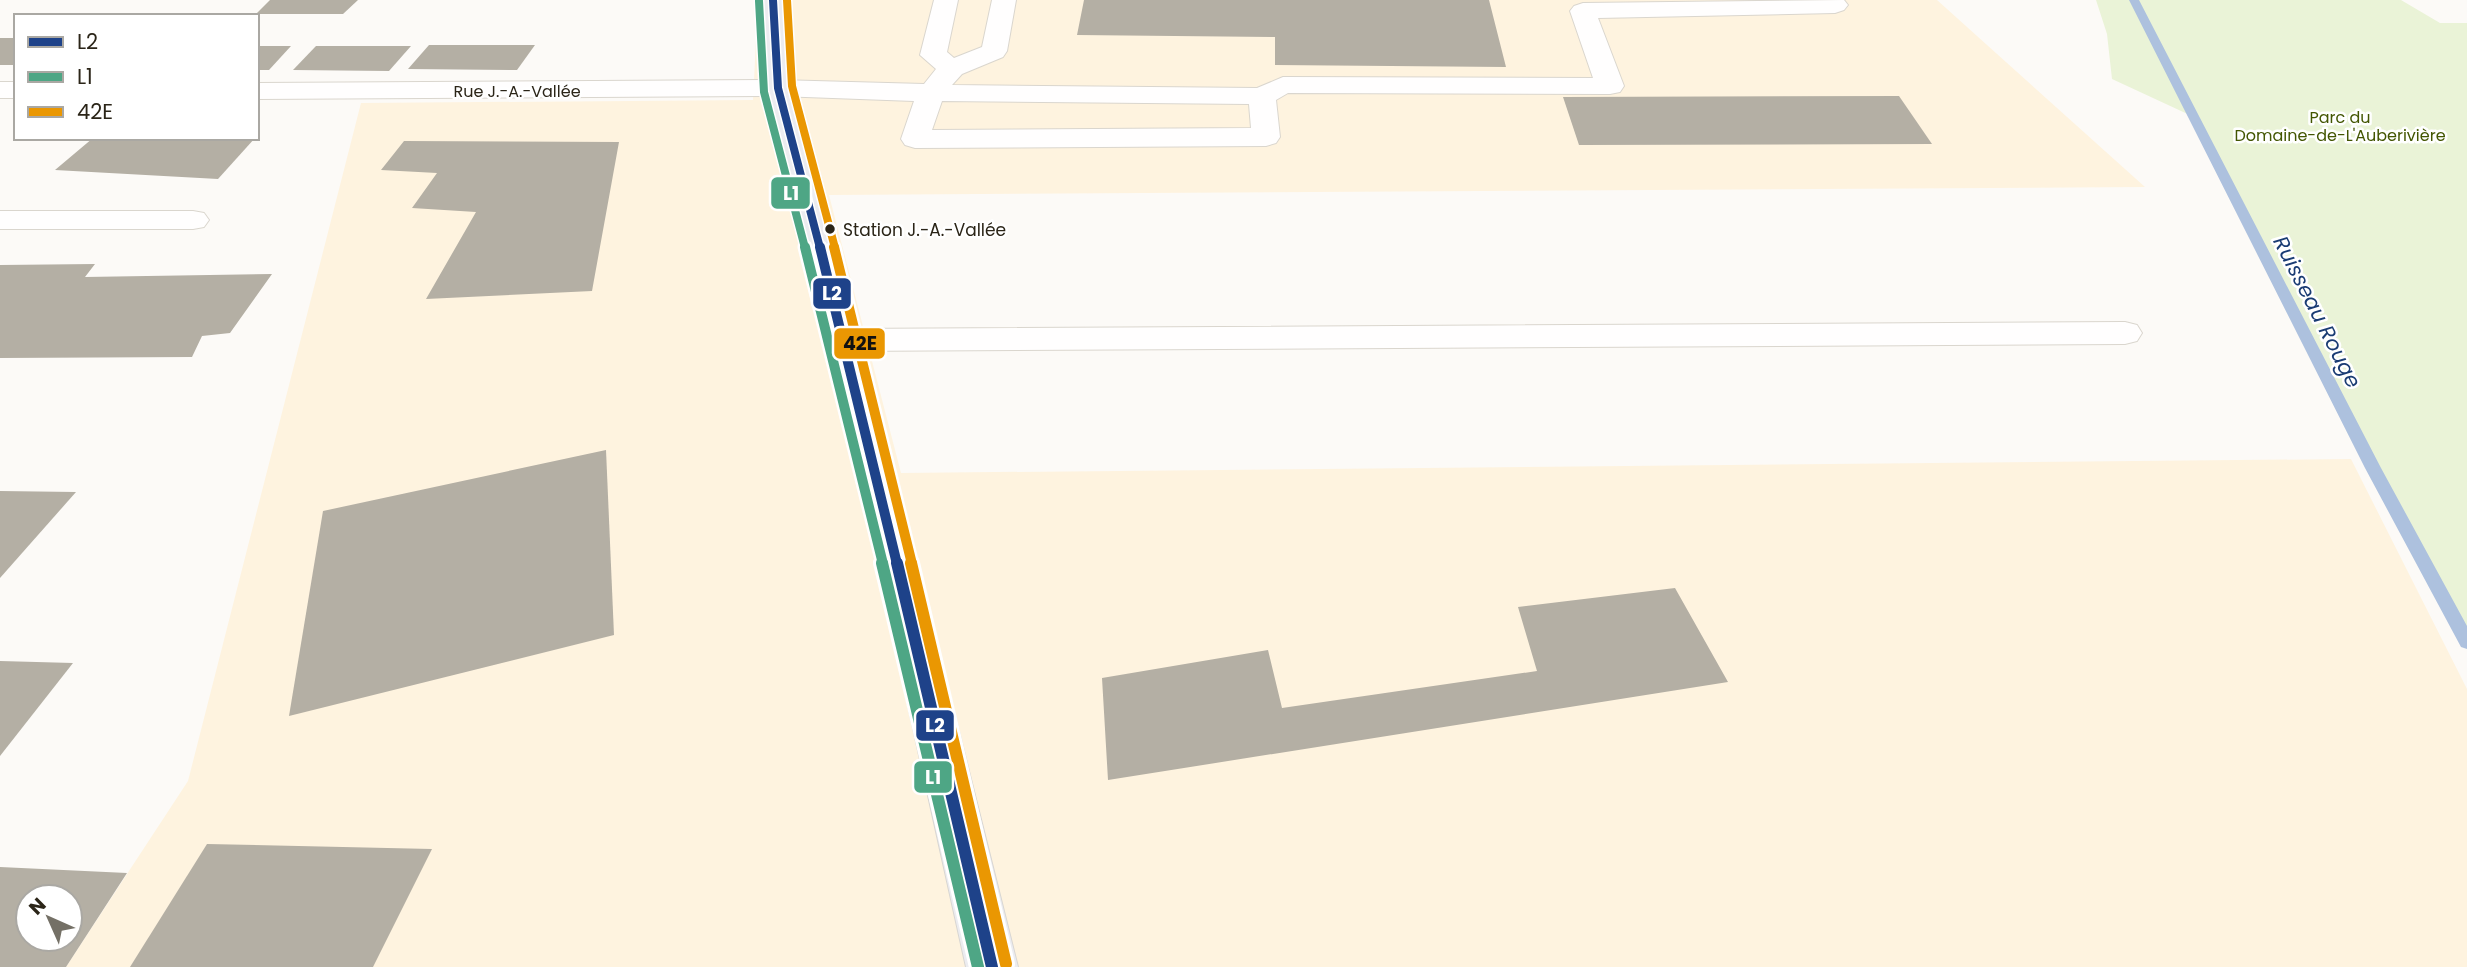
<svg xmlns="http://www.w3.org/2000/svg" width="2467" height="967" font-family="Poppins,sans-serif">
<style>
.built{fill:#fef3df}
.green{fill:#eaf3d7}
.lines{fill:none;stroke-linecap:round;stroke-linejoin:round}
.stream{fill:#adc1de;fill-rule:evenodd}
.building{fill:#b4afa4;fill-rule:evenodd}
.minor-casing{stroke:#dad6ce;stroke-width:2}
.major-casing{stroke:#d8d6d2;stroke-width:2}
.minor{fill:#fffefe;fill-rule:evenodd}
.major{fill:#ececf0;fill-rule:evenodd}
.bus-1-far2-casing{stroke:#fff;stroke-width:11}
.bus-1-far1-casing{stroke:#fff;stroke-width:15}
.bus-1-casing{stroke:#fff;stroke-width:18}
.bus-2-far2-casing{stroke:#fff;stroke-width:11}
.bus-2-far1-casing{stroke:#fff;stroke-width:15}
.bus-2-casing{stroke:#fff;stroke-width:18}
.bus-3-far2-casing{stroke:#fff;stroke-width:11}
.bus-3-far1-casing{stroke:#fff;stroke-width:15}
.bus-3-casing{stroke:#fff;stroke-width:18}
.bus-1-far2{stroke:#1e4289;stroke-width:8}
.bus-1-far1{stroke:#1e4289;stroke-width:10}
.bus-1{stroke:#1e4289;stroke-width:12}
.bus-2-far2{stroke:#4ea685;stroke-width:8}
.bus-2-far1{stroke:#4ea685;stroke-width:10}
.bus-2{stroke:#4ea685;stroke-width:12}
.bus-3-far2{stroke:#ea9702;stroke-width:8}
.bus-3-far1{stroke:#ea9702;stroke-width:10}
.bus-3{stroke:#ea9702;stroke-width:12}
.bus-dot{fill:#2b2518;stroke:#fff;stroke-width:2.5}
.labels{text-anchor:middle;stroke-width:5;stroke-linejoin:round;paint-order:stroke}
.far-street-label{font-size:16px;fill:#2b2518;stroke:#fff}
.far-park-label{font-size:16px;fill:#435602;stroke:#fff}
.bus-label{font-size:17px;fill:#2b2518;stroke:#fff;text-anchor:start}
.water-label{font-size:21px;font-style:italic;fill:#1a3c73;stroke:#fff}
.line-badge{stroke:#fff;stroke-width:2.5}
.badge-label{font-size:19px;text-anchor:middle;font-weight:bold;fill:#fff}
.pale-badge-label{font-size:19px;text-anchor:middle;font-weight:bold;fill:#111}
</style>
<rect width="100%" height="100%" fill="#fcfaf7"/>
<!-- built -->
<polygon class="built" points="758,0 1937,0 2145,187 829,195 901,473 2351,459 2467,689 2467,967 66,967 188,781 361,103 753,100"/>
<!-- green -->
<polygon class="green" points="2096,0 2401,0 2440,23 2467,23 2467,642 2373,468 2194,117 2112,79 2107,34"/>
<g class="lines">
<!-- stream -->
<polygon class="stream" points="2129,0 2139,0 2381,468 2467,626 2467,649 2461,647 2365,468"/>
</g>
<!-- building -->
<g class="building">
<polygon points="270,0 358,0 343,14 256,14"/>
<polygon points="1084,0 1489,0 1506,67 1275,65 1275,37 1077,35"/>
<rect x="0" y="38" width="16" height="27"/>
<polygon points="429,45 535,45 517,70 408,69"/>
<polygon points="257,46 291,46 269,70 257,70"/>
<polygon points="316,46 411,46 389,71 293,70"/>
<polygon points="1899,96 1932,144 1579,145 1563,97"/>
<polygon points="93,138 255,138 218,179 55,170"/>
<polygon points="404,141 619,142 592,291 426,299 476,212 412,208 437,173 381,170"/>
<polygon points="95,264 85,277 272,274 230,333 202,336 192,357 0,358 0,265"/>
<polygon points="606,450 614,635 289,716 323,511"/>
<polygon points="0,491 76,492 0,578"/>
<polygon points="1675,588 1728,682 1108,780 1102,678 1268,650 1282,708 1537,671 1518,607"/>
<polygon points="0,661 73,663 0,756"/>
<polygon points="207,844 432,849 373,967 130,967"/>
<path d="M0,867l127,6 -61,94h-66zM28,897h42v42h-42z"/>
</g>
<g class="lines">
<defs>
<g id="minor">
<path d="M934,0h24l-11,52 7,6 28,-11 10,-47h24l-9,51 -4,6 -41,17 -10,11 305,3 26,-11 310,1 -23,-67 4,-5 9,-3 261,-3 4,5 -4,5 -9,3 -237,5 26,68 -4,6 -10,2 -322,-1 -12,7 4,37 -4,6 -10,3 -351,2 -10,-3 -4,-6 13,-38 -136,-5 -521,3v-16l521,-3 146,4 12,-15 -16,-14zM942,101l307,3 2,24 -319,2z"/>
<rect x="0" y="82" width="16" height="16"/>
<polygon points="0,211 193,211 204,213 209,220 204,227 193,229 0,229"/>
<polygon points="2125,322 2137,325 2142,333 2137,341 2125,344 844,351 832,348 827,340 832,332 844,329"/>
</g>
<polygon id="major" points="761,0 785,0 792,88 861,340 1018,967 966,967 827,340 764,88"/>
</defs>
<!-- minor casing -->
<use href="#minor" class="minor-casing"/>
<!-- major casing -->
<use href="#major" class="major-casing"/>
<!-- minor -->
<use href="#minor" class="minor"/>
<!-- major -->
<use href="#major" class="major"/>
<defs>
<polyline id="bus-1-far2" points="773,0 778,88 820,248"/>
<polyline id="bus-1-far1" points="820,247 897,564"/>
<polyline id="bus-1" points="897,563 992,967"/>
<polyline id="bus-2-far2" points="759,1 764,92 805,248"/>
<polyline id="bus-2-far1" points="805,247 883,564"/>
<polyline id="bus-2" points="882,563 978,967"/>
<polyline id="bus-3-far2" points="787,0 792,86 835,248"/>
<polyline id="bus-3-far1" points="834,247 912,564"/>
<polyline id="bus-3" points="911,563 1006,964"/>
</defs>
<!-- bus-1-far2 casing -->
<use href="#bus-1-far2" class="bus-1-far2-casing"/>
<!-- bus-1-far1 casing -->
<use href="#bus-1-far1" class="bus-1-far1-casing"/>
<!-- bus-1 casing -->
<use href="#bus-1" class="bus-1-casing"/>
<!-- bus-2-far2 casing -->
<use href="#bus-2-far2" class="bus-2-far2-casing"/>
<!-- bus-2-far1 casing -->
<use href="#bus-2-far1" class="bus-2-far1-casing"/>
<!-- bus-2 casing -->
<use href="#bus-2" class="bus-2-casing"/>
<!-- bus-3-far2 casing -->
<use href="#bus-3-far2" class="bus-3-far2-casing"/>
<!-- bus-3-far1 casing -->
<use href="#bus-3-far1" class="bus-3-far1-casing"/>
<!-- bus-3 casing -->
<use href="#bus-3" class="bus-3-casing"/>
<!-- bus-1-far2 -->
<use href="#bus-1-far2" class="bus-1-far2"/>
<!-- bus-1-far1 -->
<use href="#bus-1-far1" class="bus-1-far1"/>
<!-- bus-1 -->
<use href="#bus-1" class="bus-1"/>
<!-- bus-2-far2 -->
<use href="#bus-2-far2" class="bus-2-far2"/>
<!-- bus-2-far1 -->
<use href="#bus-2-far1" class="bus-2-far1"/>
<!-- bus-2 -->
<use href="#bus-2" class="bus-2"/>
<!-- bus-3-far2 -->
<use href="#bus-3-far2" class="bus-3-far2"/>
<!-- bus-3-far1 -->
<use href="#bus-3-far1" class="bus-3-far1"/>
<!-- bus-3 -->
<use href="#bus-3" class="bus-3"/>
</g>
<!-- markers -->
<circle class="bus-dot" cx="830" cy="229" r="6"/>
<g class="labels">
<!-- far-street labels -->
<g class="far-street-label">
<text x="517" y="97">Rue J.-A.-Vallée</text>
</g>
<!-- far-park labels -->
<g class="far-park-label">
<text x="2340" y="123">Parc du<tspan x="2340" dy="18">Domaine-de-L'Auberivière</tspan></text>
</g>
<!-- bus labels -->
<g class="bus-label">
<text x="843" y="236">Station J.-A.-Vallée</text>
</g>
<!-- water labels -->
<g class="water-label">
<text transform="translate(2317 312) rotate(63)" y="7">Ruisseau Rouge</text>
</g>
</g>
<g class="line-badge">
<rect x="770" y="176" width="41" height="34" rx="7" fill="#4ea685"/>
<rect x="812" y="277" width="40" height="33" rx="7" fill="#1e4289"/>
<rect x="833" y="327" width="53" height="33" rx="7" fill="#ea9702"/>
<rect x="915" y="709" width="40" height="33" rx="7" fill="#1e4289"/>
<rect x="913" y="760" width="40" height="34" rx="7" fill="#4ea685"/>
</g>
<g class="badge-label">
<text x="791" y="200">L1</text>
<text x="832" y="300">L2</text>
<text x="935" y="732">L2</text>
<text x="933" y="784">L1</text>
</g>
<g class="pale-badge-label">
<text x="860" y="350">42E</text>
</g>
<!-- legend -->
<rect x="14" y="14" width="245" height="126" fill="#ffffff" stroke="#aaa8a3" stroke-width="2"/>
<rect x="28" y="37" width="35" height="10" fill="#1e4289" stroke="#aaa8a3" stroke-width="2"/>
<text x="77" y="49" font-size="21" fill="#2b2518">L2</text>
<rect x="28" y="72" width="35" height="10" fill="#4ea685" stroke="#aaa8a3" stroke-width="2"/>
<text x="77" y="84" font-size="21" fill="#2b2518">L1</text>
<rect x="28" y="107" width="35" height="10" fill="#ea9702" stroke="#aaa8a3" stroke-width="2"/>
<text x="77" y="119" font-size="21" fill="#2b2518">42E</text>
<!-- north arrow -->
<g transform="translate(49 918) rotate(315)"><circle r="33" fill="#ffffff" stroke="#aaa8a3" stroke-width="2"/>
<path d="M0-5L12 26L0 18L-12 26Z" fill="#747066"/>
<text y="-10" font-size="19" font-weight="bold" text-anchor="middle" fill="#2b2518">N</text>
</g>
</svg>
